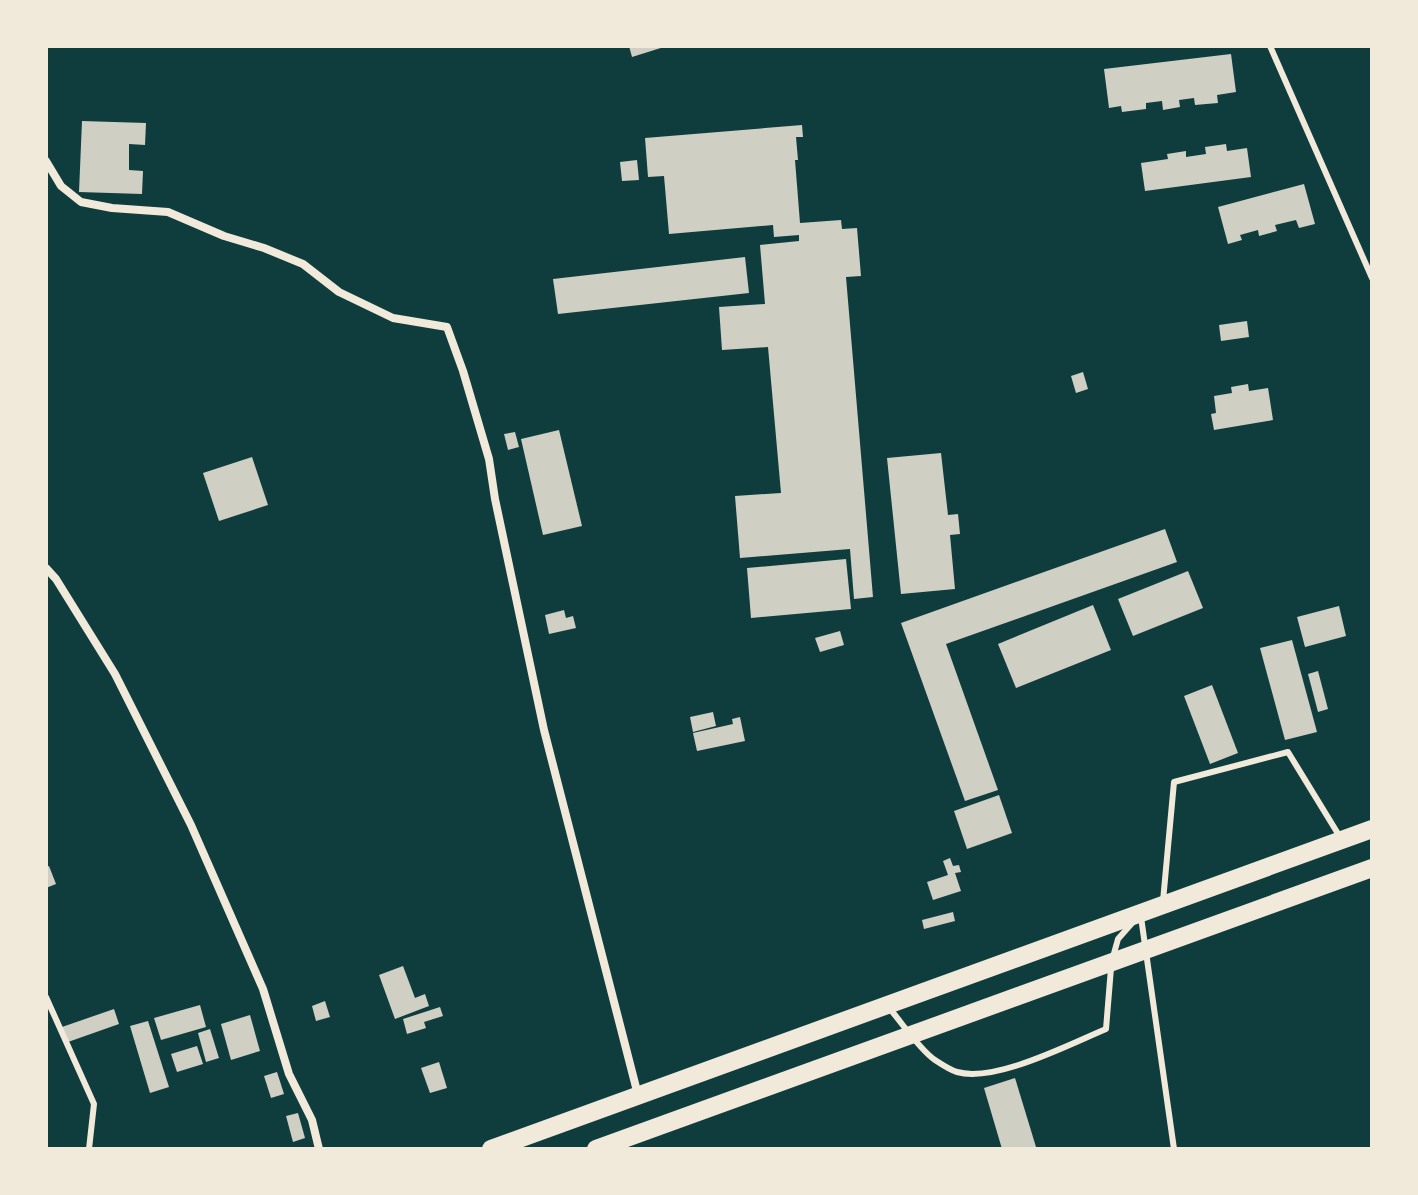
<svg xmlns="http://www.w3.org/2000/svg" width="1418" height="1195" font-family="Poppins,sans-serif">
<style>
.building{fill:#cfcfc3}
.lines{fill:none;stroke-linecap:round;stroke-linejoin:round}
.service{stroke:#f1e9da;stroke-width:6}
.minor{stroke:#f1e9da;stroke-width:8}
.primary{stroke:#f1e9da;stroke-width:18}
</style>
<rect width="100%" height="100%" fill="#0f3d3e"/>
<!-- building -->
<g class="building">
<polygon points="629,46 664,46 664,47 632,57"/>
<polygon points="1231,54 1236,92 1217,95 1218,103 1195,105 1194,98 1179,100 1180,107 1163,110 1162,101 1146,103 1146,109 1122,112 1121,106 1109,108 1104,69"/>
<polygon points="82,121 146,123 145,145 129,144 129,170 143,171 142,194 79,192"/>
<polygon points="802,125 803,137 796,137 798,160 795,160 800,223 841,220 842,229 857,228 861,276 846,277 873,597 854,599 850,549 740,558 735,496 781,493 768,347 722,350 719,307 765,304 760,245 799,241 799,235 774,237 773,225 669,234 664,176 648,177 645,138"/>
<polygon points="1226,144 1227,151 1247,148 1251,177 1145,191 1141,163 1168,159 1167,154 1186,151 1186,157 1206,154 1205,147"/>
<polygon points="637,160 639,180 622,181 620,162"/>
<polygon points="1304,184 1315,224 1299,228 1296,220 1275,225 1277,231 1259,236 1258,230 1240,235 1242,240 1228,244 1218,207"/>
<polygon points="745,257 749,293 558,314 553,279"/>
<polygon points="1247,321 1249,337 1221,341 1219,325"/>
<polygon points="1083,372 1088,389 1076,393 1071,376"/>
<polygon points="1248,384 1249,391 1268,388 1273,420 1214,430 1211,414 1216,413 1214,396 1232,393 1231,387"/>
<polygon points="559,430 582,526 543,535 521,439"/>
<polygon points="515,432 519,447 508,450 504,434"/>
<polygon points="941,453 948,515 958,514 960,534 950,535 955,589 901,594 887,458"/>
<polygon points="252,457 268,505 219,521 203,473"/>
<polygon points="1165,529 1177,562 946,644 998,790 965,801 901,623"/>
<polygon points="846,559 851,609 751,618 747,568"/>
<polygon points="1188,571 1203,608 1133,636 1118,599"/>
<polygon points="1093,605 1111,650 1016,688 998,644"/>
<polygon points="1339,606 1346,636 1305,647 1297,617"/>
<polygon points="564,610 566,618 573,616 576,628 549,634 545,615"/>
<polygon points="840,631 844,645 820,652 815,638"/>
<polygon points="1292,640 1317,732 1285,740 1260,648"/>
<polygon points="1318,671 1328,709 1318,712 1308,674"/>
<polygon points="1212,685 1238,753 1210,764 1184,696"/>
<polygon points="713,712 716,726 693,732 690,717"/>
<polygon points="740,717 745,741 697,751 693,733 733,724 732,719"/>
<polygon points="999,795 1012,833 967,849 954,811"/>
<polygon points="950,858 953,866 959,865 961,872 955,873 961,891 933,900 927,882 948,875 943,861"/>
<polygon points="49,866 56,884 46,888 46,867"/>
<polygon points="953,912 955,921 924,929 922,920"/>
<polygon points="403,966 415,998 425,994 429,1006 395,1019 379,975"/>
<polygon points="325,1001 330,1017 316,1021 312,1006"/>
<polygon points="200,1005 206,1027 161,1040 154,1018"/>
<polygon points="440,1007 443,1016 424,1022 426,1028 407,1034 403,1019"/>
<polygon points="114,1009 119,1024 68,1042 62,1027"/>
<polygon points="250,1015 260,1051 231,1060 221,1024"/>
<polygon points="148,1021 169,1087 150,1093 130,1026"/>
<polygon points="210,1029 219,1058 206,1062 198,1033"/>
<polygon points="197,1046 203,1064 177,1072 171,1054"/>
<polygon points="439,1062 447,1088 430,1093 421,1068"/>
<polygon points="277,1072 284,1094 271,1098 264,1076"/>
<polygon points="1015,1078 1036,1147 1031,1149 1002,1149 984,1088"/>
<polygon points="298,1113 305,1138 293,1142 286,1116"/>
</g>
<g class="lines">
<!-- service -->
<g class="service">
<polyline points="1270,46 1372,278"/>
<polyline points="1163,901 1174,782 1288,752 1340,837"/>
<polyline points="1141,917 1174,1149"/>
<polyline points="1113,957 1118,939 1133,922"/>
<polyline points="46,997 94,1104 89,1149"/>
<path d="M890,1009c12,14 30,41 45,51 6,4 15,10 22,12 38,11 113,-28 149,-43l5,-61"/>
</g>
<!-- minor -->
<g class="minor">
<polyline points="46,161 61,186 81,202 112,208 168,212 224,236 264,248 303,264 339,292 393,318 447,327 463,371 489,459 495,499 544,730 638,1095"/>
<polyline points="46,568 56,579 115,674 191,825 263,989 289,1074 312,1120 319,1149"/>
</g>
<!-- primary -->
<g class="primary">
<polyline points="491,1149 1372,829"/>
<polyline points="596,1149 1372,868"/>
</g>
</g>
<!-- border -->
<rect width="1418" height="1195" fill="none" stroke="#f1e9da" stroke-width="96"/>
</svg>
